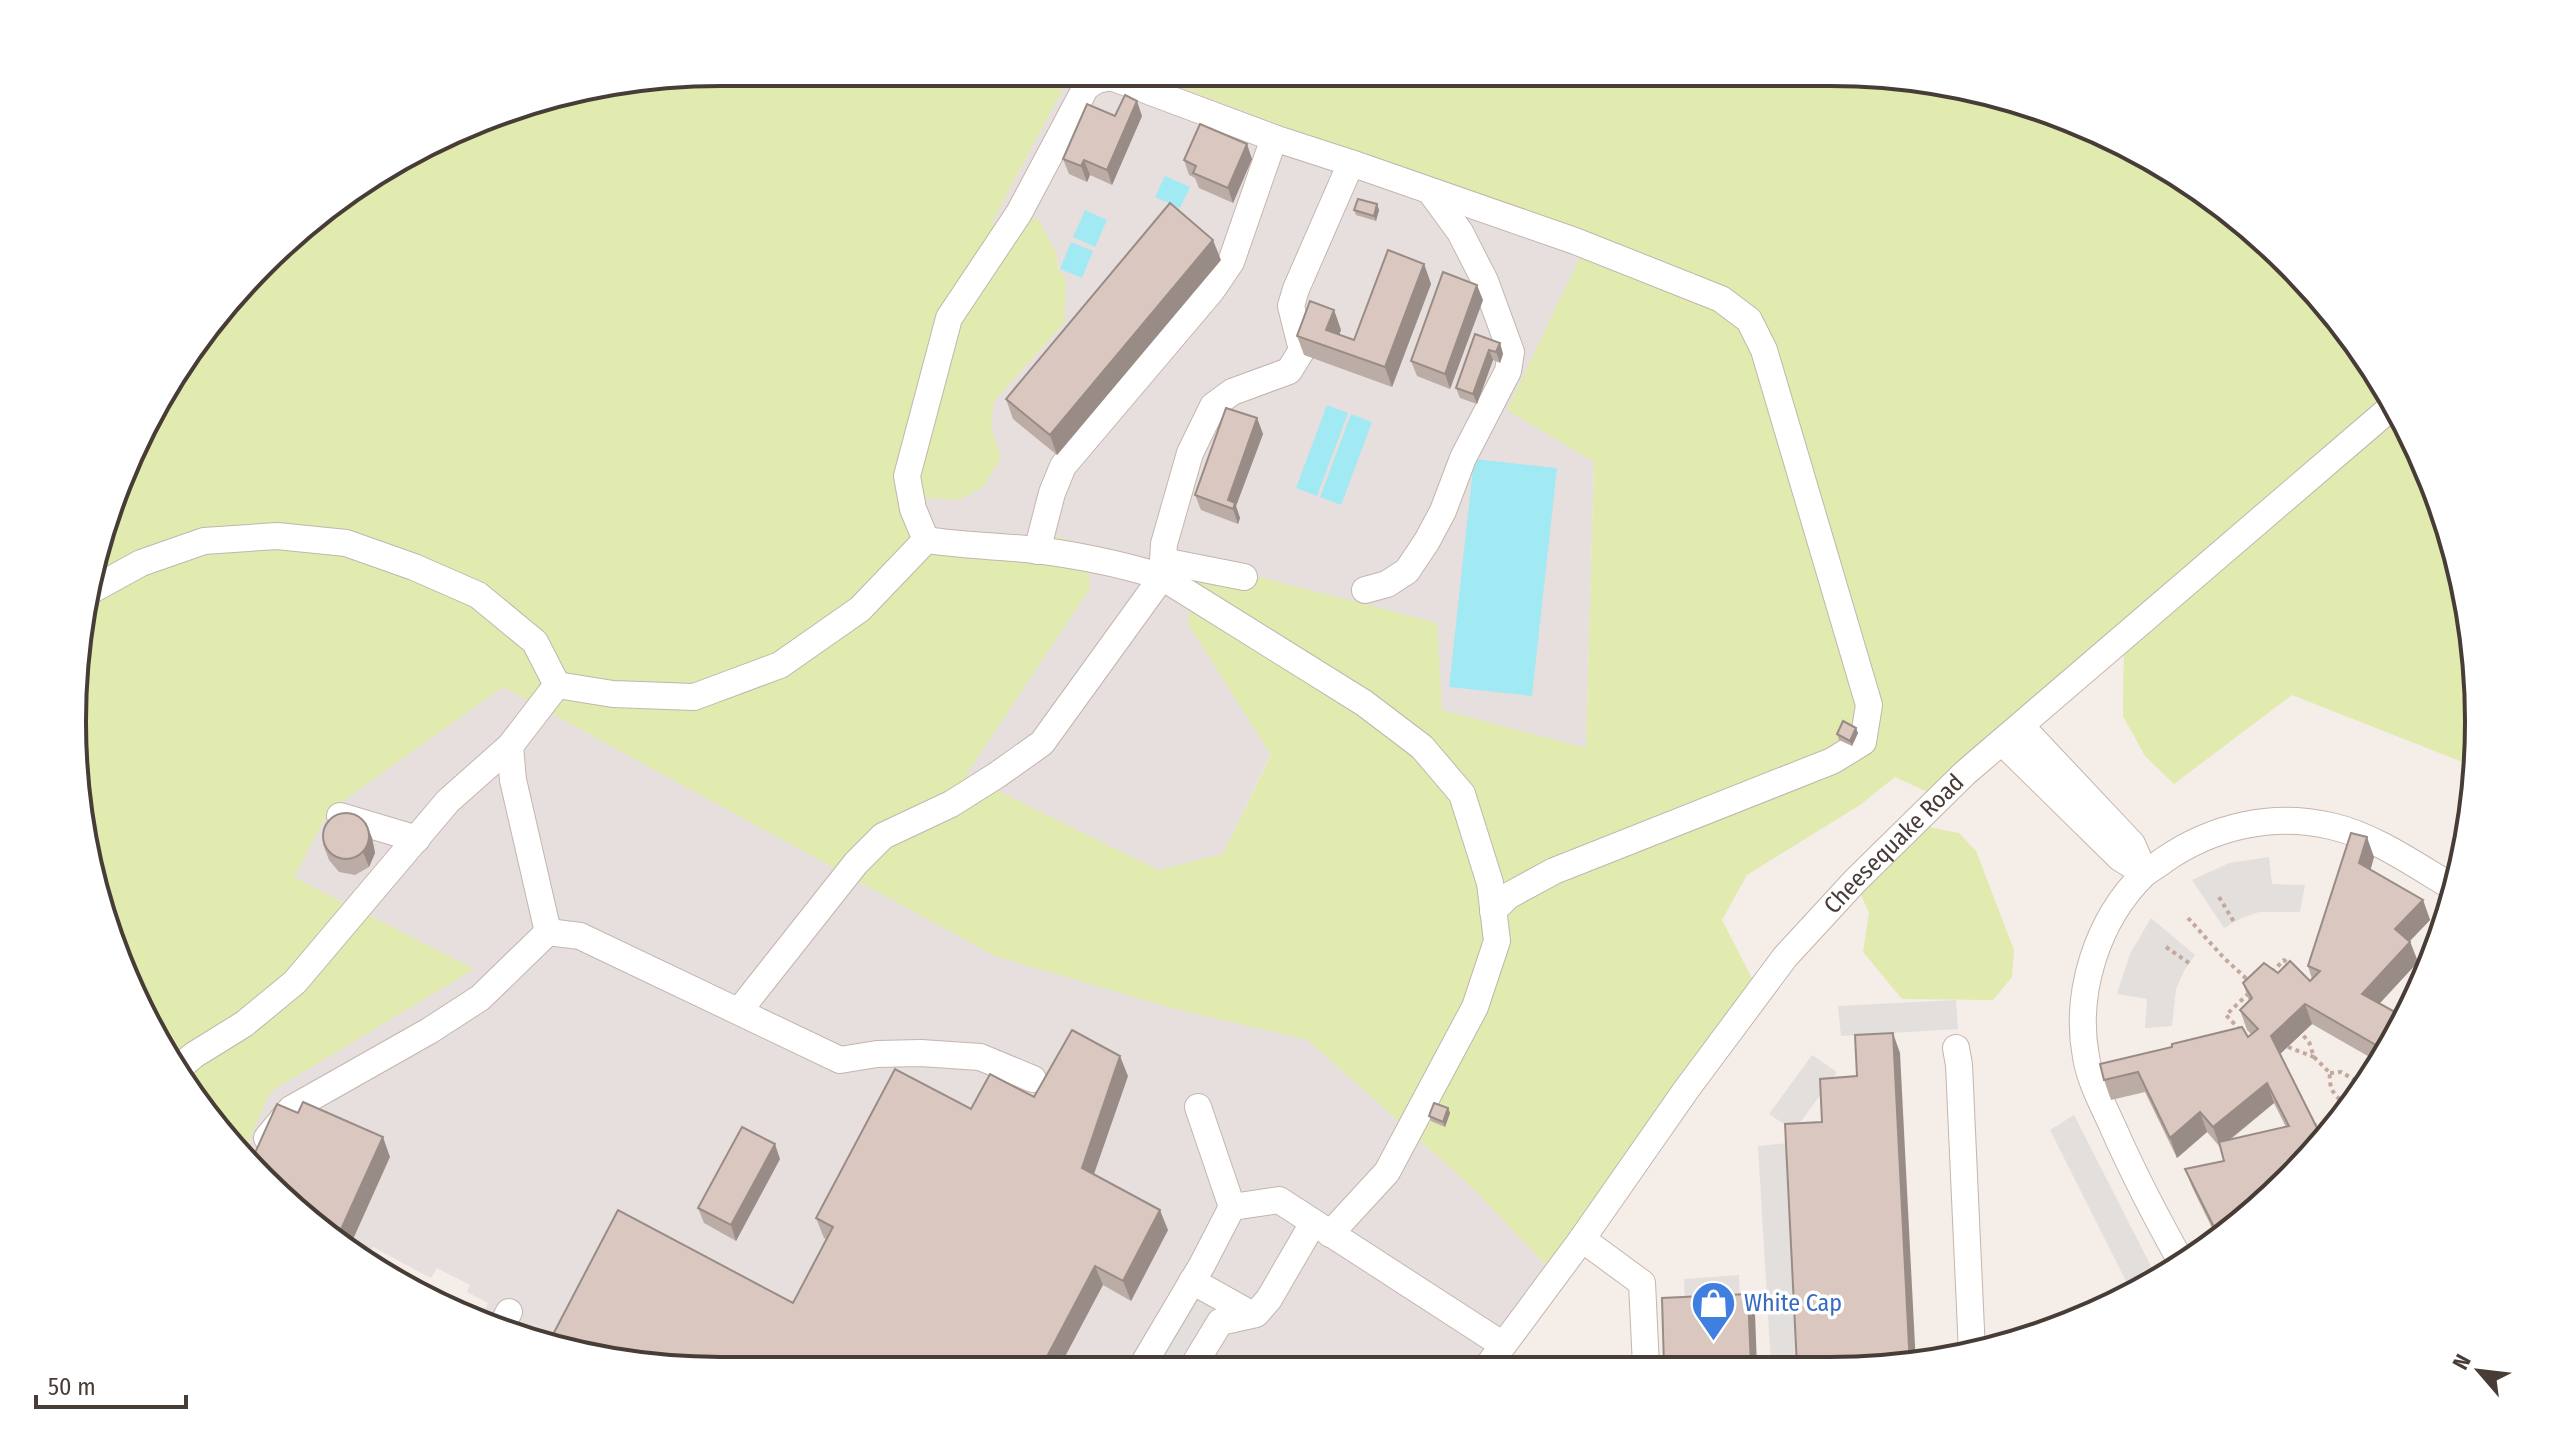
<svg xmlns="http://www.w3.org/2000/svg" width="2551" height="1443" font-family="'Fira Sans Condensed',sans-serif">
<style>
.industrial{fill:#e7dfdd}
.green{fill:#e1eaaf}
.parking{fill:#e3dfdd}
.water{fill:#a2eaf3}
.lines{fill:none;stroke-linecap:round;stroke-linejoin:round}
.minor-casing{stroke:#c4b5ad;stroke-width:28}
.path{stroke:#c3a99b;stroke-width:4;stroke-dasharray:4 4;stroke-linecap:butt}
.minor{stroke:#fff;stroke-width:26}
.wall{fill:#bbaca5;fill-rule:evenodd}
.shaded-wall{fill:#998c86}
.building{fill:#dac8c0;stroke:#998c86;stroke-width:2}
.labels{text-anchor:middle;stroke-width:7;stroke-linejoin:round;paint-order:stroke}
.street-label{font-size:24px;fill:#483c36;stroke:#fff}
.shop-label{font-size:24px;fill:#366cbe;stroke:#fff;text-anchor:start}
.rim{fill:none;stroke:#483c36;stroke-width:4}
</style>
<rect width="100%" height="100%" fill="#f5ede8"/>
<!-- industrial -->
<g class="industrial">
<polygon points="1072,72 1140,72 1358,154 1590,236 1594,462 1586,749 1442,710 1188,624 1271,754 1223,854 1158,870 966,775 1090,588 926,540 911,497 960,500 1001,458 991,427 994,401 1064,323 1057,255 990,225"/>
<polygon points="503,687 995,956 1172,1008 1308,1040 1474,1189 1555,1275 1487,1367 679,1370 513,1337 479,1321 488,1303 467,1292 470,1285 437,1268 431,1278 373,1247 366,1259 242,1157 269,1092 474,969 294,877 329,811"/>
</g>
<!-- green -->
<g class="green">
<polygon points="722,72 1072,72 991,224 1038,219 1057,255 1058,269 1066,279 1064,323 994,401 991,427 1001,458 984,486 960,500 912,497 926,541 1050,535 1087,545 1090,588 966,775 1158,870 1223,854 1271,755 1188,624 1198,561 1437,623 1442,710 1586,748 1594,462 1507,410 1590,236 1358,154 1140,72 1872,73 1998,94 2155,159 2258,233 2345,326 2412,435 2457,554 2478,679 2475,767 2292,695 2174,784 2145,756 2123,716 2124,639 1940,798 1895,777 1860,805 1747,875 1722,920 1759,992 1555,1275 1474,1189 1308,1040 1172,1008 995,956 503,687 329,811 294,877 474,969 270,1092 242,1157 233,1149 121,970 73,764 94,553 182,360 326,206 513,106"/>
<polygon points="1913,824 1959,833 1976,851 2014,950 2012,977 1993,1000 1902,999 1863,952 1869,913 1855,881"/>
</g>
<!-- parking -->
<g class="parking">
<polygon points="2269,857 2272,884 2305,885 2300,912 2259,912 2242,918 2224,928 2192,880 2229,863"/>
<polygon points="2151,918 2195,955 2184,971 2176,989 2172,1026 2145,1028 2147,999 2117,994 2130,954"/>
<polygon points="1956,1000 1958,1029 1841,1036 1838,1006"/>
<polygon points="1812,1055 1837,1072 1794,1131 1769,1114"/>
<polygon points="2074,1115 2157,1278 2131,1291 2050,1130"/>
<polygon points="1789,1143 1799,1366 1771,1366 1758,1146"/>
<polygon points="1739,1275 1740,1309 1685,1311 1684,1279"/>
<polygon points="1192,1281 1222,1299 1212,1316 1192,1368 1179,1368 1150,1353"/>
</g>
<!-- water -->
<g class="water">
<polygon points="1165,176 1190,187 1180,208 1155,197"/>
<polygon points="1085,210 1107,220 1095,247 1073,237"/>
<polygon points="1071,242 1093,251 1082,278 1060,269"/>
<polygon points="1327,405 1348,413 1317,496 1296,488"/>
<polygon points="1351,414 1372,422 1341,505 1320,497"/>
<polygon points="1474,459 1557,468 1532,696 1449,687"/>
</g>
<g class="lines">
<defs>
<g id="minor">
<polyline points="1351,163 1575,241 1721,299 1749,320 1764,350 1869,705 1863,742 1832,761 1554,871 1508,896 1493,911"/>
<polyline points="1037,551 1052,493 1063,466 1212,290 1231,262 1274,138"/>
<polyline points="1163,561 1244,577"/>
<polyline points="1365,590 1387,584 1407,571 1427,541 1443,511 1463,458 1508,371 1511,352 1485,281 1460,232 1430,191"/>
<polyline points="90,591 141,563 204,541 277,536 346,543 414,567 478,595 535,642 557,685"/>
<polyline points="2002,742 2120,858 2145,873 2132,844 2021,726"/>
<polyline points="510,746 513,780 548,932"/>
<polyline points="340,816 417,839"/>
<polyline points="739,1011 856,863 883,836 951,804 997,775 1042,743 1162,577 1164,544 1190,453 1213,406 1232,392 1289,371 1302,350 1291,306 1296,289 1351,163 1274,138 1111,77 1097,80 1086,87 1019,213 949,318 907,476 913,509 926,540"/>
<polyline points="1956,1048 1959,1065 1972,1352"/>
<path d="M181,1066l13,-11 50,-31 51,-42 153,-181 62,-55 47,-61 56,9 81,3 86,-32 80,-56 66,-69c34,5 67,6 100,9 41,4 97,15 136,28l202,126 58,44 40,47 28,89 7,58 -22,66 -88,165 -57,62"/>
<polyline points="1198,1107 1232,1207"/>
<polyline points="267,1138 291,1109 429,1031 480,998 548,932 580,936 840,1060 877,1054 921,1053 980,1057 1033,1079"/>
<polyline points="1582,1239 1642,1283 1646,1366"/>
<path d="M2183,1265c-26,-46 -50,-92 -71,-140 -10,-22 -22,-44 -26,-68 -12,-64 11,-137 58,-183 6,-5 14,-9 20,-14 48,-33 108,-48 167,-34 44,10 84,39 123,62"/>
<polyline points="1192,1281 1251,1314"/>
<polyline points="499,1330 509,1312"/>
<path id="s1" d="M1487,1367l95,-128 104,-149 99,-133 70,-76 110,-108 429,-368"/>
<polyline points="1141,1368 1202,1265 1232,1207 1279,1200 1503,1345"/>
<polyline points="1192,1368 1220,1322 1256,1314 1269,1299 1313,1223"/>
</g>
</defs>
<!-- minor casing -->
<use href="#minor" class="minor-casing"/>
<!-- path -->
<g class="path">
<polyline points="2219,897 2234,922"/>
<polyline points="2188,918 2223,957 2251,983"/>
<polyline points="2166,947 2189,963"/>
<polyline points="2272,972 2284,960 2292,967"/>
<polyline points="2240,1030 2226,1015 2248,994"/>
<polyline points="2288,1047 2314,1057 2309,1042 2302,1034"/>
<path d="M2314,1057l16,16c-2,14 5,26 18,31"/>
<polyline points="2330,1073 2341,1072 2363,1085"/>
<polyline points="2313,1126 2335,1121"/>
</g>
<!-- minor -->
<use href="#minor" class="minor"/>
</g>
<!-- wall -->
<g class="wall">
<polygon points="1115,116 1142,116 1112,185 1090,175 1087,182 1069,174 1063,159"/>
<polygon points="1252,159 1233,203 1199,188 1195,178 1189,175 1184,160"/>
<polygon points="1377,204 1379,210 1376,221 1356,215 1354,210"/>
<polygon points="1221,260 1057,455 1013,419 1006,399"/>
<polygon points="1424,264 1431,284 1392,387 1304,355 1297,336 1334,310 1341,330 1339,335 1354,340"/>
<polygon points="1483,300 1450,389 1417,376 1411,361"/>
<polygon points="1475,334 1500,343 1503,354 1500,363 1493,360 1477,404 1460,398 1456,388"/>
<polygon points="1257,418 1263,434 1236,506 1240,518 1238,524 1201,510 1195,495"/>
<polygon points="1858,733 1852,746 1839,740 1837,734"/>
<polygon points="366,823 372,838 375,853 369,867 355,875 339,872 329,860 323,844"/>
<path d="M2374,857l-4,13 53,30 7,20 -20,21 8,21 -39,41 25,14 30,-64 -42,94 -12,16 -68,-39 -32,30 42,84 -33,42 -94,78 -1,-3 22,-19 -23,-47 -8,-20 39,-8 -4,-14 -13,-15 -30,26 -32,-66 -34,8 -7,-20 144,-43 3,-3 -4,-4 -7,-20 9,-9 -6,-18 35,-10 32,8 2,-2 -4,-13zM2274,1103l12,24 -56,13z"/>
<polygon points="1128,1076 1094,1174 1168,1230 1131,1301 1103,1285 793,1303 827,1240 824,1238 816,1218 971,1109 1034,1097"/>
<polygon points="1448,1108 1450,1113 1445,1127 1431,1121 1429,1116"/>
<polygon points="780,1159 736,1241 704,1223 698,1208"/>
</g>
<!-- shaded-wall -->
<g class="shaded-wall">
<polygon points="1137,101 1142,116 1112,185 1107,170"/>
<polygon points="1247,144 1252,159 1233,203 1228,188"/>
<polygon points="1084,160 1090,175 1087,182 1081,166"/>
<polygon points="1377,204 1379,210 1376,221 1374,216"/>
<polygon points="1213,240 1221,260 1057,455 1050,435"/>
<polygon points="1424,264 1431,284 1392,387 1385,367"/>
<polygon points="1477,285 1483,300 1450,389 1445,374"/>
<polygon points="1334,310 1341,330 1333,350 1326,330"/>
<polygon points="1500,343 1503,354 1500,363 1496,352"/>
<polygon points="1489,350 1493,360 1477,404 1473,394"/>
<polygon points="1257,418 1263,434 1236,506 1240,518 1238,524 1233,509 1228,500"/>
<polygon points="1856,728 1858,733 1852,746 1850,741"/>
<polygon points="366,823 372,838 375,853 369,867 363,852"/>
<polygon points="2367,837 2374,857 2367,883 2359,863"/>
<polygon points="2423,900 2430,920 2403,948 2395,929"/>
<polygon points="2410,942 2418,962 2370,1014 2362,994"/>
<polygon points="2305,1004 2312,1024 2278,1056 2271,1036"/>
<polygon points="1893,1033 1900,1053 1916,1365 1914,1366 1910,1366"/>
<polygon points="1120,1056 1128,1076 1089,1188 1082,1168"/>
<polygon points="2267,1083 2274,1103 2220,1147 2213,1127"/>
<polygon points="1448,1108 1450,1113 1445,1127 1443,1122"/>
<polygon points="2200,1112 2207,1132 2177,1158 2170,1138"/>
<polygon points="383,1137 390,1157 350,1246 338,1236"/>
<polygon points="775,1144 780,1159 736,1241 731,1225"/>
<polygon points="1160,1210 1168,1230 1131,1301 1123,1281"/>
<polygon points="1095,1266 1103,1285 1059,1368 1041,1368"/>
<polygon points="1748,1294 1755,1314 1757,1366 1751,1366"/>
</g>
<!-- building -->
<g class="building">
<polygon points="1125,95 1137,101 1107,170 1084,160 1081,166 1063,159 1087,104 1115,116"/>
<polygon points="1200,124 1247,144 1228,188 1193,173 1196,166 1184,160"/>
<polygon points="1358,199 1377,204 1374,216 1354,210"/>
<polygon points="1170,203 1213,240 1050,435 1006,399"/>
<polygon points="1388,250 1424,264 1385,367 1297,336 1310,301 1334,310 1326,330 1354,340"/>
<polygon points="1443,272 1477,285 1445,374 1411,361"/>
<polygon points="1475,334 1500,343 1496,352 1489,350 1473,394 1456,388"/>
<polygon points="1226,408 1257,418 1228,500 1235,503 1233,509 1195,495"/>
<polygon points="1843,721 1856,728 1850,741 1837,734"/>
<circle cx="346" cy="836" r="23"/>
<polygon points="2351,833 2367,837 2359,863 2423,900 2395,929 2410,942 2362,994 2404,1017 2423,949 2434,953 2392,1047 2388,1052 2305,1004 2271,1036 2322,1138 2289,1180 2196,1257 2194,1255 2218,1235 2185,1169 2224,1161 2219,1142 2289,1126 2267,1083 2213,1127 2200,1112 2170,1138 2138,1072 2104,1080 2100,1064 2172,1047 2172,1044 2242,1027 2248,1037 2258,1029 2240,1010 2252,998 2243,983 2264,963 2278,973 2290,961 2310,981 2320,971 2308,966"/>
<polygon points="1072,1030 1120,1056 1082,1168 1160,1210 1123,1281 1095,1266 1041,1368 679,1370 548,1344 618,1210 793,1303 833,1227 816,1218 895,1069 971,1109 990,1074 1034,1097"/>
<polygon points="1893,1033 1910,1366 1797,1366 1785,1124 1822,1122 1820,1079 1857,1076 1855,1035"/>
<polygon points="303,1102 383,1137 338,1236 250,1164 277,1104 298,1113"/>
<polygon points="1434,1103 1448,1108 1443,1122 1429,1116"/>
<polygon points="2335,1108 2344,1109 2333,1123"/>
<polygon points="742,1127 775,1144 731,1225 698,1208"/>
<polygon points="1748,1294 1751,1366 1664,1366 1662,1298"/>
</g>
<!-- icons -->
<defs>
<symbol id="shop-pin" viewBox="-11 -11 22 30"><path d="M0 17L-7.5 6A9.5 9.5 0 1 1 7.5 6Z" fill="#3f7fe0" stroke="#fff"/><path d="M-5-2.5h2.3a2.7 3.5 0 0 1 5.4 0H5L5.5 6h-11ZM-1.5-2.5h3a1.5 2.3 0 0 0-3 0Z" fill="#fff"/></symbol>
</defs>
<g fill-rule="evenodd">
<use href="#shop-pin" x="1688" y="1278" width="51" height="69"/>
</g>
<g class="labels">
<!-- street labels -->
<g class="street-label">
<text dy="8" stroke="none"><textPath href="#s1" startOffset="664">Cheesequake Road</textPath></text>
</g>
<!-- shop labels -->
<g class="shop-label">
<text x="1744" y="1311">White Cap</text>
</g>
</g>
<!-- crop -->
<path d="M0 0H2551V1443H0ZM721 86H1830A635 635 0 0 1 2465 721V722A635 635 0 0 1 1830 1357H721A635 635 0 0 1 86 722V721A635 635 0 0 1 721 86Z" fill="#fff" fill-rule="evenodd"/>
<path class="rim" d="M721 86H1830A635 635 0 0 1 2465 721V722A635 635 0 0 1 1830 1357H721A635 635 0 0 1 86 722V721A635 635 0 0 1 721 86Z"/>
<!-- north arrow -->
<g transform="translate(2479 1371) rotate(298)" stroke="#ffffff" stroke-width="6" paint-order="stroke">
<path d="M0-6L14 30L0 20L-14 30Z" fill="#483c36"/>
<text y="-12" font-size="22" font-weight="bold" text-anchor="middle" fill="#483c36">N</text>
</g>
<!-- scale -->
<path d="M36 1395v12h150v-12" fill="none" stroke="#483c36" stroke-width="4"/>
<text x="48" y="1395" font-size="24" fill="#483c36" stroke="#ffffff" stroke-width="6" paint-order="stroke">50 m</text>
</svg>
